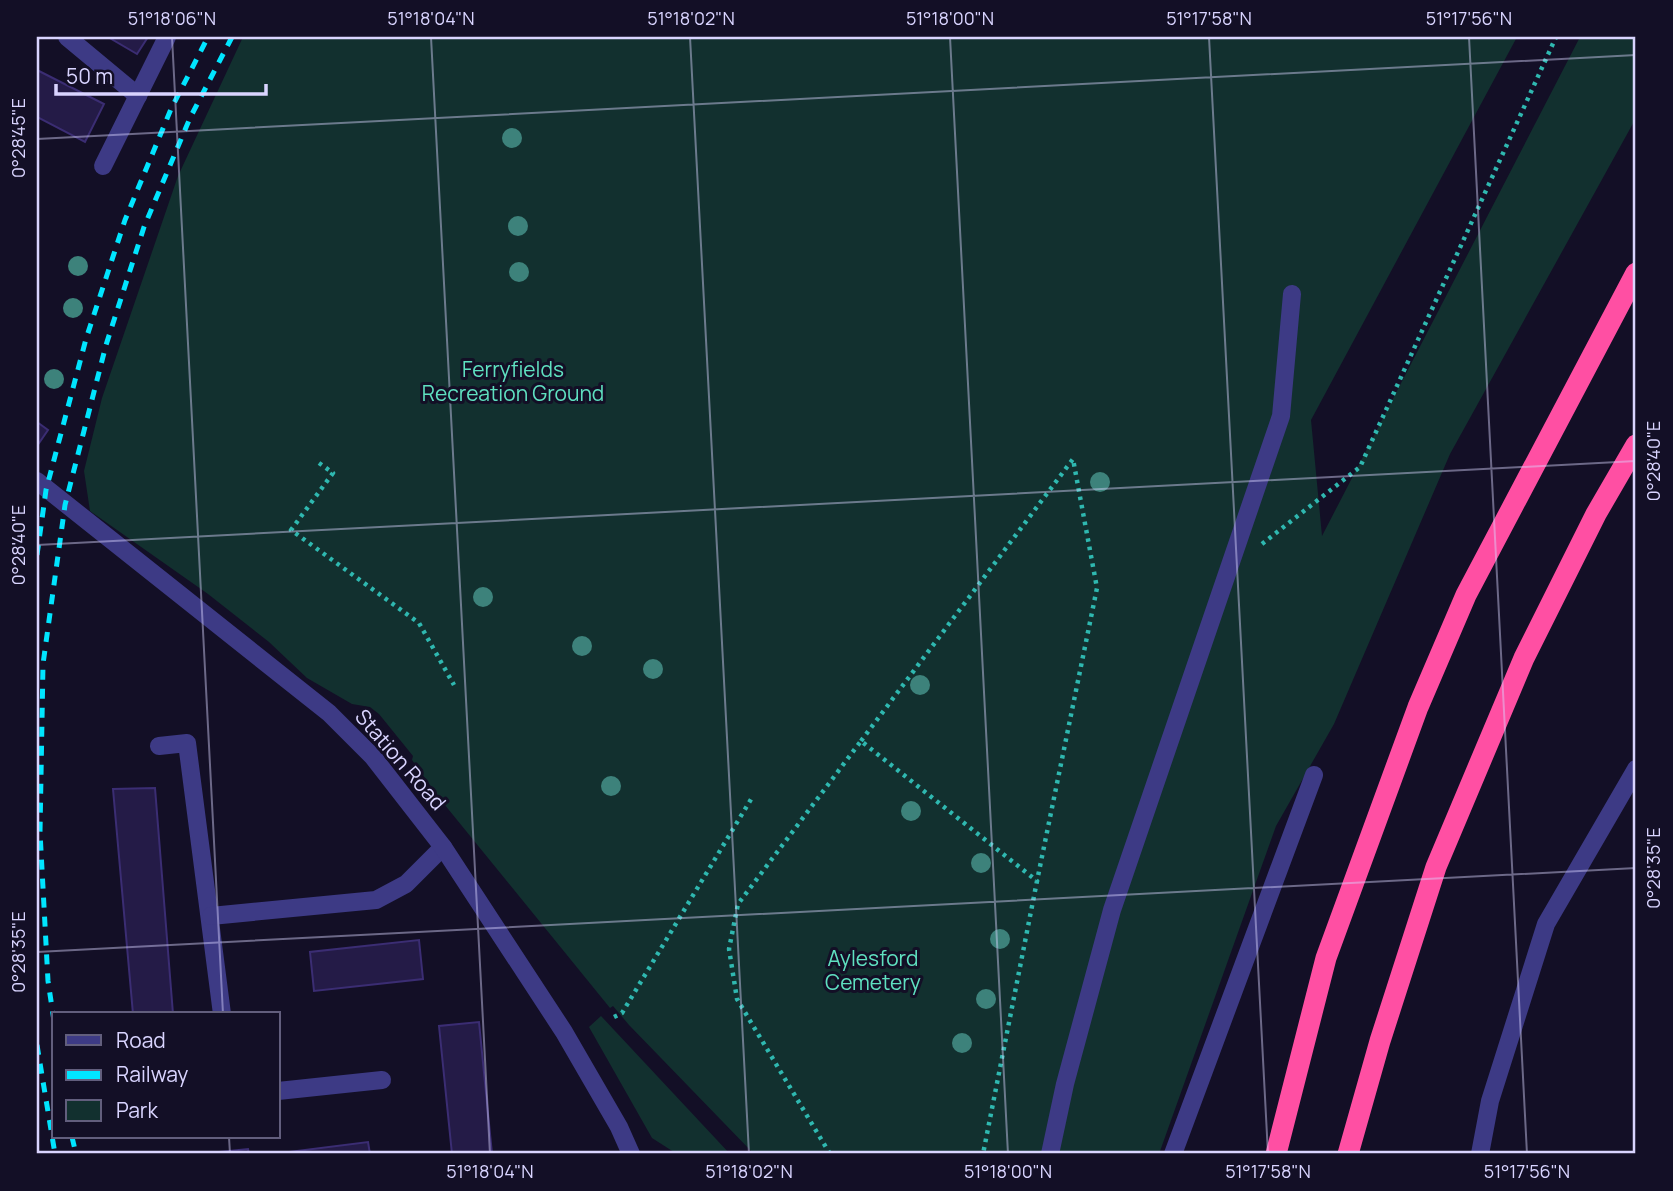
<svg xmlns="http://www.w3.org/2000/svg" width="1673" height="1191" font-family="Manrope,sans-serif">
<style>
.green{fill:#12302f}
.building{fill:#241b47;stroke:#3b2d73;stroke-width:2}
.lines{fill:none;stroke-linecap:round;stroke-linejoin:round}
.path{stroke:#2fb8b0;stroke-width:4.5;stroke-dasharray:3.5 5;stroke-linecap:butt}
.service{stroke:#3d3a85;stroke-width:18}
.minor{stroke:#3d3a85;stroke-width:18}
.tertiary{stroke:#3d3a85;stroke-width:18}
.motorway{stroke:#ff4fa3;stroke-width:21}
.rail{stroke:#00e5ff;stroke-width:5;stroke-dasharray:10 9;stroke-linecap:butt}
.tree{fill:#3d827b}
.ticks{fill:none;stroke:#d9d4ff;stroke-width:2;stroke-opacity:0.45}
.labels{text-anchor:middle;stroke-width:6;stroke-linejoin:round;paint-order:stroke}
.park-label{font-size:21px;fill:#5fe0c0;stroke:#130f26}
.street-label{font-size:21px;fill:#d9d4ff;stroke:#130f26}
.neatline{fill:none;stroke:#d9d4ff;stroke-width:2.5}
.ticks-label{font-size:18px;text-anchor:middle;fill:#d9d4ff}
</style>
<rect width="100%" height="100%" fill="#130f26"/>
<!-- green -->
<g class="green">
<polygon points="243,37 1517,37 1311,420 1322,536 1580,37 1636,37 1636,118 1450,454 1334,724 1276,826 1159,1154 754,1154 629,1025 613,1006 610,1008 440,799 412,760 413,756 379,714 370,707 352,704 307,678 269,642 208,594 90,511 84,471 102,398 178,176"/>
<polygon points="601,1016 730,1154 677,1154 652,1138 589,1027"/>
</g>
<!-- building -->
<g class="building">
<polygon points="108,37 148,37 137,54"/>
<polygon points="37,70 104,104 85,142 37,117"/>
<polygon points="37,422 48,430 37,446"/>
<polygon points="155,788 173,1014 133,1014 113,789"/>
<polygon points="419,940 423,979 314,991 310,952"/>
<polygon points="479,1022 492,1154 452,1154 439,1026"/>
<polygon points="368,1142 370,1154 273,1154"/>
<polygon points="248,1149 249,1154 199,1154"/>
</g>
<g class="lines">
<!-- path -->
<g class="path">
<polyline points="319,463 333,473 291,530 419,623 454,685"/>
<polyline points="1262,544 1360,467 1556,37"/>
<polyline points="861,741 1073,459 1097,588 1037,881"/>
<polyline points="614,1017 622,1013 753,796"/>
<polyline points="830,1154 737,999 729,949 738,904 861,741 1037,881 983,1154"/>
</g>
<!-- service -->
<g class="service">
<polyline points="67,37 138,96"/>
<polyline points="103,166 167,37"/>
<polyline points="1050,1154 1065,1084 1112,910 1281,416 1292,294"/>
<polyline points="1173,1154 1314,775"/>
<polyline points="1480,1154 1490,1101 1546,924 1636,769"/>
</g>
<!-- minor -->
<g class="minor">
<polyline points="159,746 187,743 222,1014"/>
<polyline points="211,916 376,900 406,884 443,847"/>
<polyline points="278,1091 382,1080"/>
</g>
<!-- tertiary -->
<polyline class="tertiary" points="37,481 329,713 373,757 443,847 564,1032 619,1127 631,1154"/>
<!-- motorway -->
<g class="motorway">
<polyline points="1276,1154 1326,958 1418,707 1466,595 1636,273"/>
<polyline points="1348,1154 1380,1041 1436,867 1524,658 1596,514 1636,445"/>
</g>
<!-- rail -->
<g class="rail">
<polyline points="37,555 46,490 86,339 125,220 171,109 208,37"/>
<polyline points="54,1021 48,981 40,832 43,664 65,505 106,345 144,227 190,118 232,37"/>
<polyline points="37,1045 55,1154"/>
<polyline points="72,1137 76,1154"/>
</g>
</g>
<!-- trees -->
<g class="tree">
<circle cx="512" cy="138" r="10"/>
<circle cx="518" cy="226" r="10"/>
<circle cx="78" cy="266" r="10"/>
<circle cx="519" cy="272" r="10"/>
<circle cx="73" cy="308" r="10"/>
<circle cx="54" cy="379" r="10"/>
<circle cx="1100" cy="482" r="10"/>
<circle cx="483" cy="597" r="10"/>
<circle cx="582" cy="646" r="10"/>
<circle cx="653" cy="669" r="10"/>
<circle cx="920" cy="685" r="10"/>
<circle cx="611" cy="786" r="10"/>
<circle cx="911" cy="811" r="10"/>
<circle cx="981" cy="863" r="10"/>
<circle cx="1000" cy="939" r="10"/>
<circle cx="986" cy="999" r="10"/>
<circle cx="962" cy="1043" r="10"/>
</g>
<!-- ticks -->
<path class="ticks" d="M172,37l51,977M431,37l59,1117M690,37l59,1117M950,37l58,1117M1209,37l59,1117M1469,37l58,1117M37,139l1599,-84M37,545l1599,-84M37,952l1599,-84M229,1137l1,17"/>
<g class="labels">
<!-- park labels -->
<g class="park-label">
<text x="513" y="377">Ferryfields<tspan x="513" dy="24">Recreation Ground</tspan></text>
<text x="873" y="966">Aylesford<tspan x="873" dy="24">Cemetery</tspan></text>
</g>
<!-- street labels -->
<g class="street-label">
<text transform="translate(400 760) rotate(49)" y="7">Station Road</text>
</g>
</g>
<!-- border -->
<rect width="1673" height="1191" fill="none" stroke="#130f26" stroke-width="77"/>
<!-- legend -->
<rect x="52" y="1012" width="228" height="126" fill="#130f26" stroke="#625e7d" stroke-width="2"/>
<rect x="66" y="1035" width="35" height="10" fill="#3d3a85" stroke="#625e7d" stroke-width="2"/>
<text x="116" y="1048" font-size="21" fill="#d9d4ff">Road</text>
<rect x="66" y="1070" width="35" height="10" fill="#00e5ff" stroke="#625e7d" stroke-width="2"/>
<text x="116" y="1082" font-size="21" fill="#d9d4ff">Railway</text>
<rect x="66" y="1100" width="35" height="21" fill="#12302f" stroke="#625e7d" stroke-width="2"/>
<text x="116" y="1118" font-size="21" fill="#d9d4ff">Park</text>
<!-- scale -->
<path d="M56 84v10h210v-10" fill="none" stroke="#d9d4ff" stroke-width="3.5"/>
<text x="66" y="84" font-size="21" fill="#d9d4ff" stroke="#130f26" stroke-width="5" paint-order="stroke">50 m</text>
<rect x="38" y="38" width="1596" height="1114" class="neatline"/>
<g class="ticks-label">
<text x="172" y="25">51°18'06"N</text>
<text x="431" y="25">51°18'04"N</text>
<text x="691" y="25">51°18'02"N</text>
<text x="950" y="25">51°18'00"N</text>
<text x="1209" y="25">51°17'58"N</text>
<text x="1469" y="25">51°17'56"N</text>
<text transform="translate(19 138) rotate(-90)" y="6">0°28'45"E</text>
<text transform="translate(1654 461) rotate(-90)" y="6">0°28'40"E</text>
<text transform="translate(19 545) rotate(-90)" y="6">0°28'40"E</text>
<text transform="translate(1654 868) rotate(-90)" y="6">0°28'35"E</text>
<text transform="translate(19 952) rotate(-90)" y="6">0°28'35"E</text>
<text x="490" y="1178">51°18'04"N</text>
<text x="749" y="1178">51°18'02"N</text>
<text x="1008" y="1178">51°18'00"N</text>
<text x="1268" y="1178">51°17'58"N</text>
<text x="1527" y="1178">51°17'56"N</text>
</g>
</svg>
